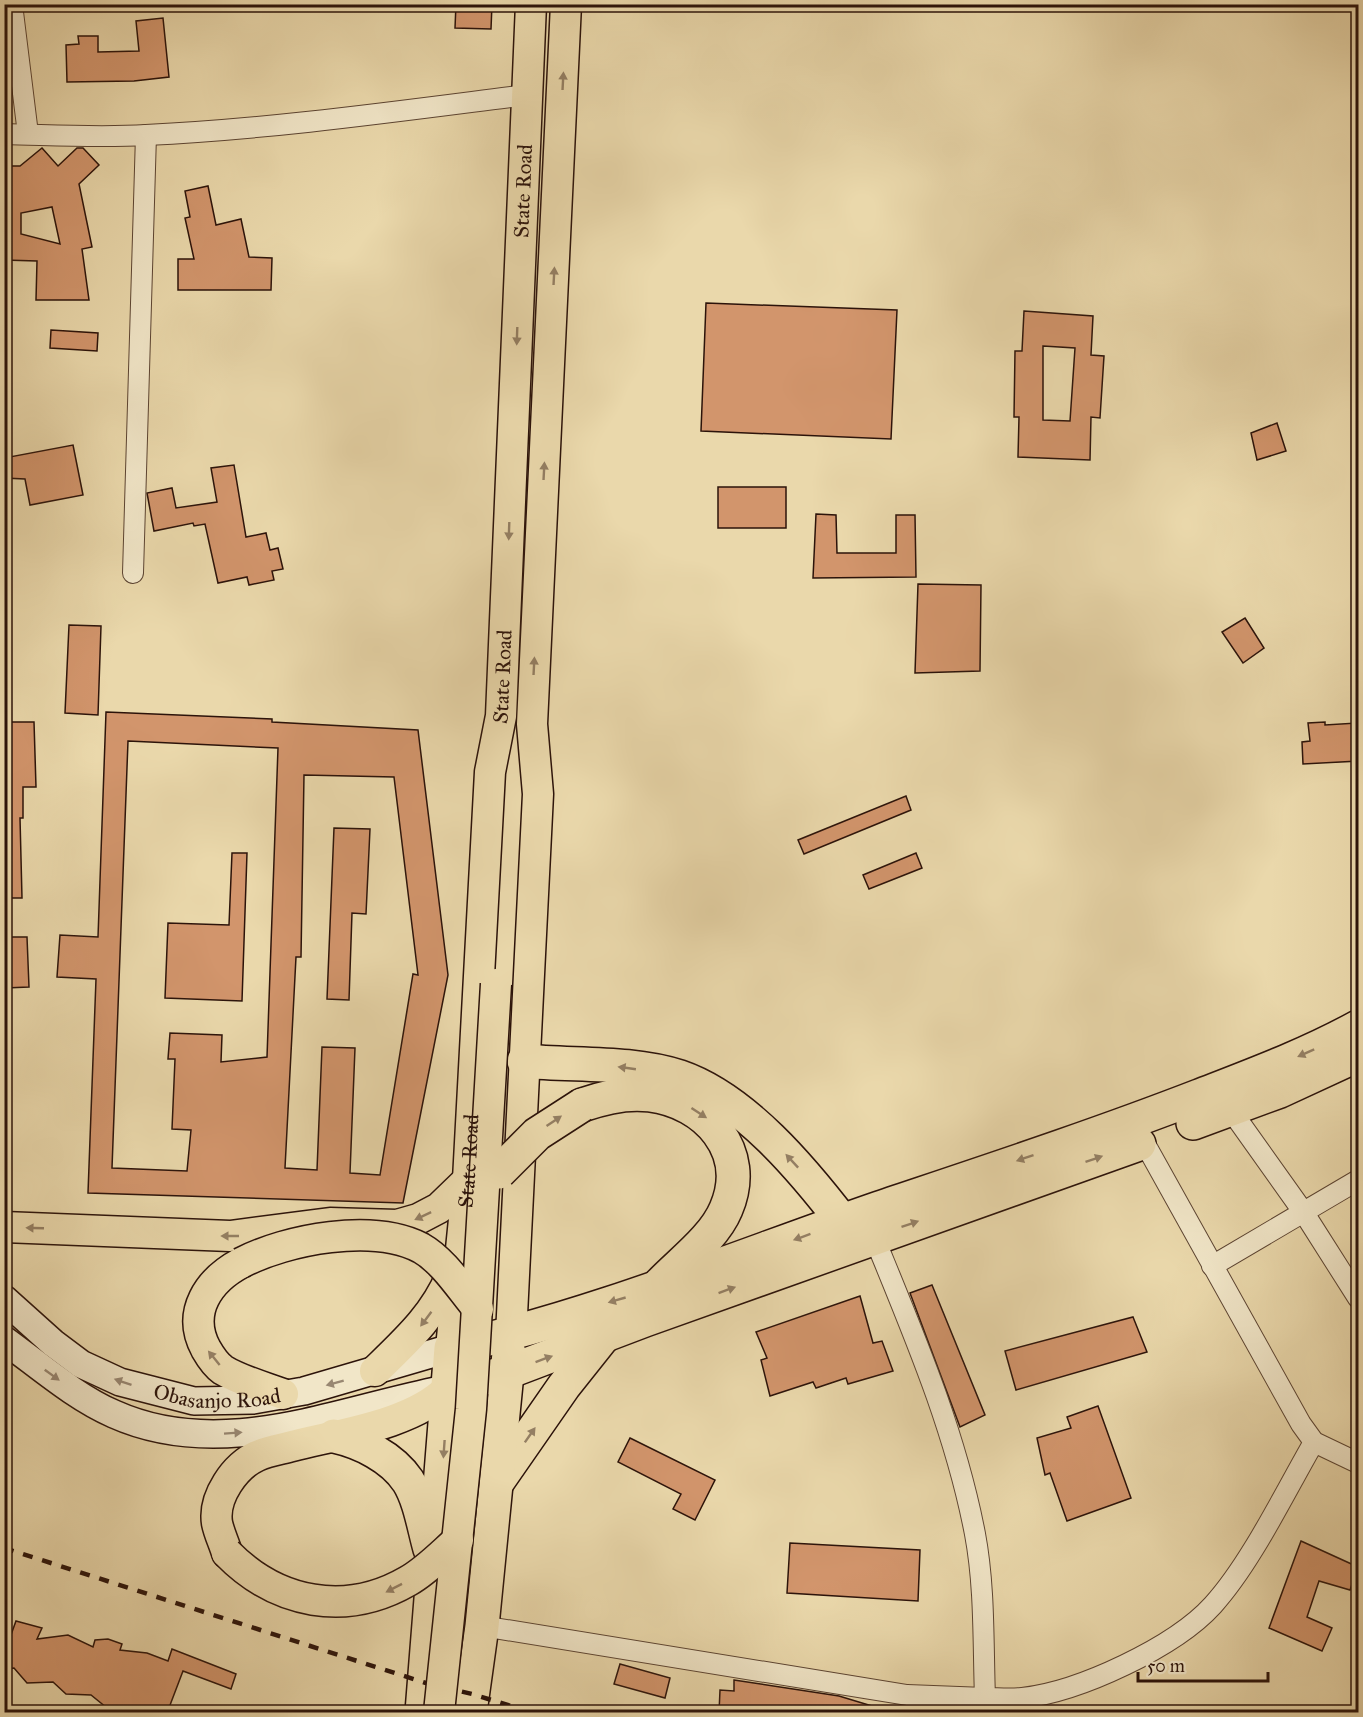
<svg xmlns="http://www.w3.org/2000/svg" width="1363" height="1717" font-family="'IM FELL Great Primer',serif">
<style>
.building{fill:#d2956c;stroke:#2c130a;stroke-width:1.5;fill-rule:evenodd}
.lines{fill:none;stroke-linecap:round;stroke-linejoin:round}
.street-casing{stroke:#5c4432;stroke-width:22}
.secondary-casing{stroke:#2c130a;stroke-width:30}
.primary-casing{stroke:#2c130a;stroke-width:33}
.highway-casing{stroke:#2c130a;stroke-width:36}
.street{stroke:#f1e6c8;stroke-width:20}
.secondary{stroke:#f1e6c8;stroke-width:27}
.primary{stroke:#ead8ab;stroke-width:30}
.highway{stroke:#ead8ab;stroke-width:33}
.rail{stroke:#2c130a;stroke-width:4.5;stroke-dasharray:10 10;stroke-linecap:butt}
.primary-bridge-casing{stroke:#2c130a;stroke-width:33;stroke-linecap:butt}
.highway-bridge-casing{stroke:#2c130a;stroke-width:36;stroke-linecap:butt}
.primary-bridge{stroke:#ead8ab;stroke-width:30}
.highway-bridge{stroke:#ead8ab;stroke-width:33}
.oneway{fill:#947f63}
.oneway2{fill:#988772}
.labels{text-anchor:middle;stroke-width:5;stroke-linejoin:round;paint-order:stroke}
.street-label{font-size:21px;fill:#2c130a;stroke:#f1e6c8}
</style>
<rect width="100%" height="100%" fill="#ead8ab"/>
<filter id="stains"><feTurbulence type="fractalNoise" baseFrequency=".00333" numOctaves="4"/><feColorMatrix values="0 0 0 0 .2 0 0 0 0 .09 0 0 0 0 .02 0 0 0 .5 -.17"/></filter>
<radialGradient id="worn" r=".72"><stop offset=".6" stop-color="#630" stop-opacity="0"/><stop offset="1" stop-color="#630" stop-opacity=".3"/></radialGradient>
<!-- building -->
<g class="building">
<polygon points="456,4 492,4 491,29 455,28"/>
<polygon points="163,18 169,77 134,81 67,82 66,45 79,44 78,36 98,36 98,52 139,51 136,21"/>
<path d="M42,148l16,18 19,-18h6l16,17 -20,19 13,63 -10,2 7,51h-53l1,-39 -33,-1v-94h16zM52,207l8,37 -39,-10v-21z"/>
<polygon points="208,186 216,225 241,219 249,257 272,258 271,290 178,290 178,259 194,259 185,218 190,217 185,191"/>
<polygon points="706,303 897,310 891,439 701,431"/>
<path d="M1024,311l69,5 -2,39 13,1 -4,62 -9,-1 -1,43 -72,-3 1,-40h-5l1,-66h7zM1043,346l32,2 -5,73 -27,-1z"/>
<polygon points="51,330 98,333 97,351 50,348"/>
<polygon points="1277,423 1286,451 1257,460 1251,433"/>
<polygon points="73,445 83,495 30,505 25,479 4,478 4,458"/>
<polygon points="234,465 246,537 266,533 270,550 278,548 283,569 272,571 274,580 249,585 247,577 218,583 205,524 194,526 193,523 154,531 147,493 172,488 176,508 217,502 211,468"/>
<rect x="718" y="487" width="68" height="41"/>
<polygon points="816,514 836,515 837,553 896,553 896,515 915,515 916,577 813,578"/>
<polygon points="918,584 981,585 980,671 915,673"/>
<polygon points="1245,618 1264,648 1243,663 1222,632"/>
<polygon points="69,625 101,626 98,715 65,713"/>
<path d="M106,712l166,7v3l146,8 30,245 -45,228 -315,-10 8,-214 -39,-2 3,-42 38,2zM128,741l150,7 -11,309 -46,5 1,-27 -52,-2 -2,26h7l-3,70 19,1 -4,41 -75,-3zM304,775l90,2 24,198 -5,-1 -33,201 -30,-2 5,-125 -33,-1 -5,123 -32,-2 11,-211h5z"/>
<polygon points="9,722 34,722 36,787 23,787 23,818 20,818 22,898 4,898 4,792 11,792"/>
<polygon points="1325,722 1325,725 1357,723 1359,761 1303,764 1302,742 1310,741 1308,723"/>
<polygon points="906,796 911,810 804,854 798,840"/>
<polygon points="334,828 370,829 366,914 352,913 349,1000 327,999"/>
<polygon points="232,853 247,853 242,1001 165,998 168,923 229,925"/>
<polygon points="916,853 922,868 869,889 863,875"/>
<polygon points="4,937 27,937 29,987 5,988"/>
<polygon points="932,1285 985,1415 960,1427 910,1293"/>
<polygon points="860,1296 873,1343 882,1341 893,1371 848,1384 846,1378 816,1388 813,1382 770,1396 761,1360 767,1358 756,1332"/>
<polygon points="1133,1317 1147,1352 1016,1390 1005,1351"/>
<polygon points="1098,1406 1131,1498 1067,1521 1050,1473 1045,1475 1037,1438 1071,1428 1067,1417"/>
<polygon points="630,1438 715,1480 695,1520 673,1509 681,1494 618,1462"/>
<polygon points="1301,1541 1358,1567 1350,1590 1319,1581 1307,1617 1332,1628 1322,1651 1269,1628"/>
<polygon points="790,1543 920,1550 918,1601 787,1593"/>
<polygon points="16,1621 42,1628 37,1639 68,1635 93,1647 95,1640 108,1639 122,1644 120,1650 147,1653 168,1661 172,1649 236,1674 231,1689 183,1671 167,1713 137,1713 133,1708 112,1712 91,1695 66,1694 53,1682 27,1683 14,1668 4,1669 4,1654"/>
<polygon points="620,1664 670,1678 665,1698 614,1684"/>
<polygon points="734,1680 839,1696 882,1709 881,1713 719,1713 720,1690 734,1691"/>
</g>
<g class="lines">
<defs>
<g id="street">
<polyline points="12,4 28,134"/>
<path d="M4,134c48,1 95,4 142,1 127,-6 254,-24 381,-40"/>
<polyline points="133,573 146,135"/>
<polyline points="1230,1109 1304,1213 1358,1298"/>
<polyline points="1144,1142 1301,1424 1314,1442 1358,1463"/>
<path d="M874,1237c40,98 81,193 101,297 10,53 8,110 10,164 12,0 25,1 37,0 57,-6 153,-51 191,-93 38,-42 72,-113 101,-163"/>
<polyline points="1212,1266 1358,1180"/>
<polyline points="482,1626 907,1695 985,1698"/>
</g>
<g id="secondary">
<path id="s1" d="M4,1299l49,44 28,21 39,18 74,19 59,-1 51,-9 147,-43"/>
<path d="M4,1340c36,26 71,57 110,74 107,48 221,-3 327,-24"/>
</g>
<g id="primary">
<polyline points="4,1227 230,1236 330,1223 397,1225 418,1219 439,1208 468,1180"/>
<path d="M241,1263c-32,17 -55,49 -35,86 4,7 10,16 17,21 18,11 41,17 60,24"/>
<polyline points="511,1335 538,794 532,724 566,4"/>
<path id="s2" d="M451,1348l17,-168 22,-408 11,-56 30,-712"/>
<path d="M375,1371c31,-30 61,-57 77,-98"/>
<path d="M227,1553c-3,-10 -8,-20 -10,-30 -4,-26 18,-57 40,-67 10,-5 24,-7 35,-10 47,-12 122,-22 156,-58"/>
</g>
<g id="highway">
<path d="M524,1061c51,5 106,0 156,16 64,22 123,93 163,145"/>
<path d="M582,1105c20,-7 46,-13 68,-10 56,7 101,56 76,114 -12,29 -45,53 -66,75"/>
<polyline points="1193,1123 1280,1091 1358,1055"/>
<polyline points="448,1388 508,1372 645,1320 1139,1144"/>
<path d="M334,1436c27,6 58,21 74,45 12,19 16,47 22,68"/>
<polyline points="498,1481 564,1386 603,1337"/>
<path d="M422,1712l29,-364c147,-33 286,-91 428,-140 107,-36 214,-71 320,-112 54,-21 108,-41 159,-69"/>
<polyline points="470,1712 482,1626 509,1353"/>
</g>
</defs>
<!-- street casing -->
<use href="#street" class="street-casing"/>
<!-- secondary casing -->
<use href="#secondary" class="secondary-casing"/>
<!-- primary casing -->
<use href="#primary" class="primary-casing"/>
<!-- highway casing -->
<use href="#highway" class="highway-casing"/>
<!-- street -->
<use href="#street" class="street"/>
<!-- secondary -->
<use href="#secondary" class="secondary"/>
<!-- primary -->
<use href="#primary" class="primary"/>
<!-- highway -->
<use href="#highway" class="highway"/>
<!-- rail -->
<polyline class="rail" points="4,1548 426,1683 472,1694 531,1712"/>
<defs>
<g id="primary-bridge">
<path d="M241,1263c46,-24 132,-40 180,-15 23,13 40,41 57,61"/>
<path d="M227,1553c50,51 119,64 181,28 18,-10 34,-27 50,-41"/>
<polyline points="439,1712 471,1409 496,984"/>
</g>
<polyline id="highway-bridge" points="499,1172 537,1134 582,1105"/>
</defs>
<!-- primary-bridge casing -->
<use href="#primary-bridge" class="primary-bridge-casing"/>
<!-- highway-bridge casing -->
<use href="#highway-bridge" class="highway-bridge-casing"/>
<!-- primary-bridge -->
<use href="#primary-bridge" class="primary-bridge"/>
<!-- highway-bridge -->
<use href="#highway-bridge" class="highway-bridge"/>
</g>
<!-- one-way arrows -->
<defs><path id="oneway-solid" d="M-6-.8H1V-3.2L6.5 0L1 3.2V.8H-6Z" transform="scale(1.5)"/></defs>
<g class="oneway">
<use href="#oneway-solid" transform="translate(563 81) rotate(-87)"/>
<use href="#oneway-solid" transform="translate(554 276) rotate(-87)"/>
<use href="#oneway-solid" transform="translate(517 336) rotate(92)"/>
<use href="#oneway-solid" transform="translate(544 471) rotate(-87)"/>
<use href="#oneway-solid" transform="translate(509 531) rotate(92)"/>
<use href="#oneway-solid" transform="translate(534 666) rotate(-87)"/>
<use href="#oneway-solid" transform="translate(1306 1053) rotate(156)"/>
<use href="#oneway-solid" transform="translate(627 1068) rotate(-172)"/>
<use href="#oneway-solid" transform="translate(699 1113) rotate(33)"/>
<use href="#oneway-solid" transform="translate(554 1121) rotate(-34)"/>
<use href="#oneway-solid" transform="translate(1025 1158) rotate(161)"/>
<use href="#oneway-solid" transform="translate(1094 1159) rotate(-19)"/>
<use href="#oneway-solid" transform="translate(792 1161) rotate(-133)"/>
<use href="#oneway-solid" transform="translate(423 1216) rotate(155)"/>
<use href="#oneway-solid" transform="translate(910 1224) rotate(-19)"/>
<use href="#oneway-solid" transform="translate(35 1228) rotate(-178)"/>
<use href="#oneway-solid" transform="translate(230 1236) rotate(180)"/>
<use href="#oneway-solid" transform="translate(802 1237) rotate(160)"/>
<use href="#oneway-solid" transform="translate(727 1290) rotate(-20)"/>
<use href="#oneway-solid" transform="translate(617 1300) rotate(164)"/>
<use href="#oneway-solid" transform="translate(426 1319) rotate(127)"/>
<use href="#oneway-solid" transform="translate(214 1358) rotate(-129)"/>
<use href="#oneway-solid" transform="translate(544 1359) rotate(-20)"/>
<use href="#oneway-solid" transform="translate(530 1435) rotate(-55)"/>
<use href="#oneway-solid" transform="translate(444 1449) rotate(94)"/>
<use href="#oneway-solid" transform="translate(394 1588) rotate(153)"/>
</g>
<g class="oneway2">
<use href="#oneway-solid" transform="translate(52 1375) rotate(36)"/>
<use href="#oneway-solid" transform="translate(123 1382) rotate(-161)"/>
<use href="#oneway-solid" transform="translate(335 1383) rotate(165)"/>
<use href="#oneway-solid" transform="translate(233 1433) rotate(-4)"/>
</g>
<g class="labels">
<!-- street labels -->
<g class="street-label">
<text dy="7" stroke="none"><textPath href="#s2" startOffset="1160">State Road</textPath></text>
<text dy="7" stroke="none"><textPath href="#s2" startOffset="674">State Road</textPath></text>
<text dy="7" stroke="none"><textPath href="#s2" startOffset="188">State Road</textPath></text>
<text dy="7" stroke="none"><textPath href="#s1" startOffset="243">Obasanjo Road</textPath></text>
</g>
</g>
<!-- margin -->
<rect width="1363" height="1717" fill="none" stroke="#ead8ab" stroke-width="24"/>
<rect x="6" y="6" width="1351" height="1705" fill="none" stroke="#2c130a" stroke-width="3"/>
<rect x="12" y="12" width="1339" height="1693" fill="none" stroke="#2c130a" stroke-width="1.5"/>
<!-- scale -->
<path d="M1138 1672v9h130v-9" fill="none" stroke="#2c130a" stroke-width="3"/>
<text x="1147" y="1672" font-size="18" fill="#2c130a" stroke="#f1e6c8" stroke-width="4.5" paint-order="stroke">50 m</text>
<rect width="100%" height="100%" filter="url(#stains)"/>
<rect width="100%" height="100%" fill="url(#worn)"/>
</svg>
